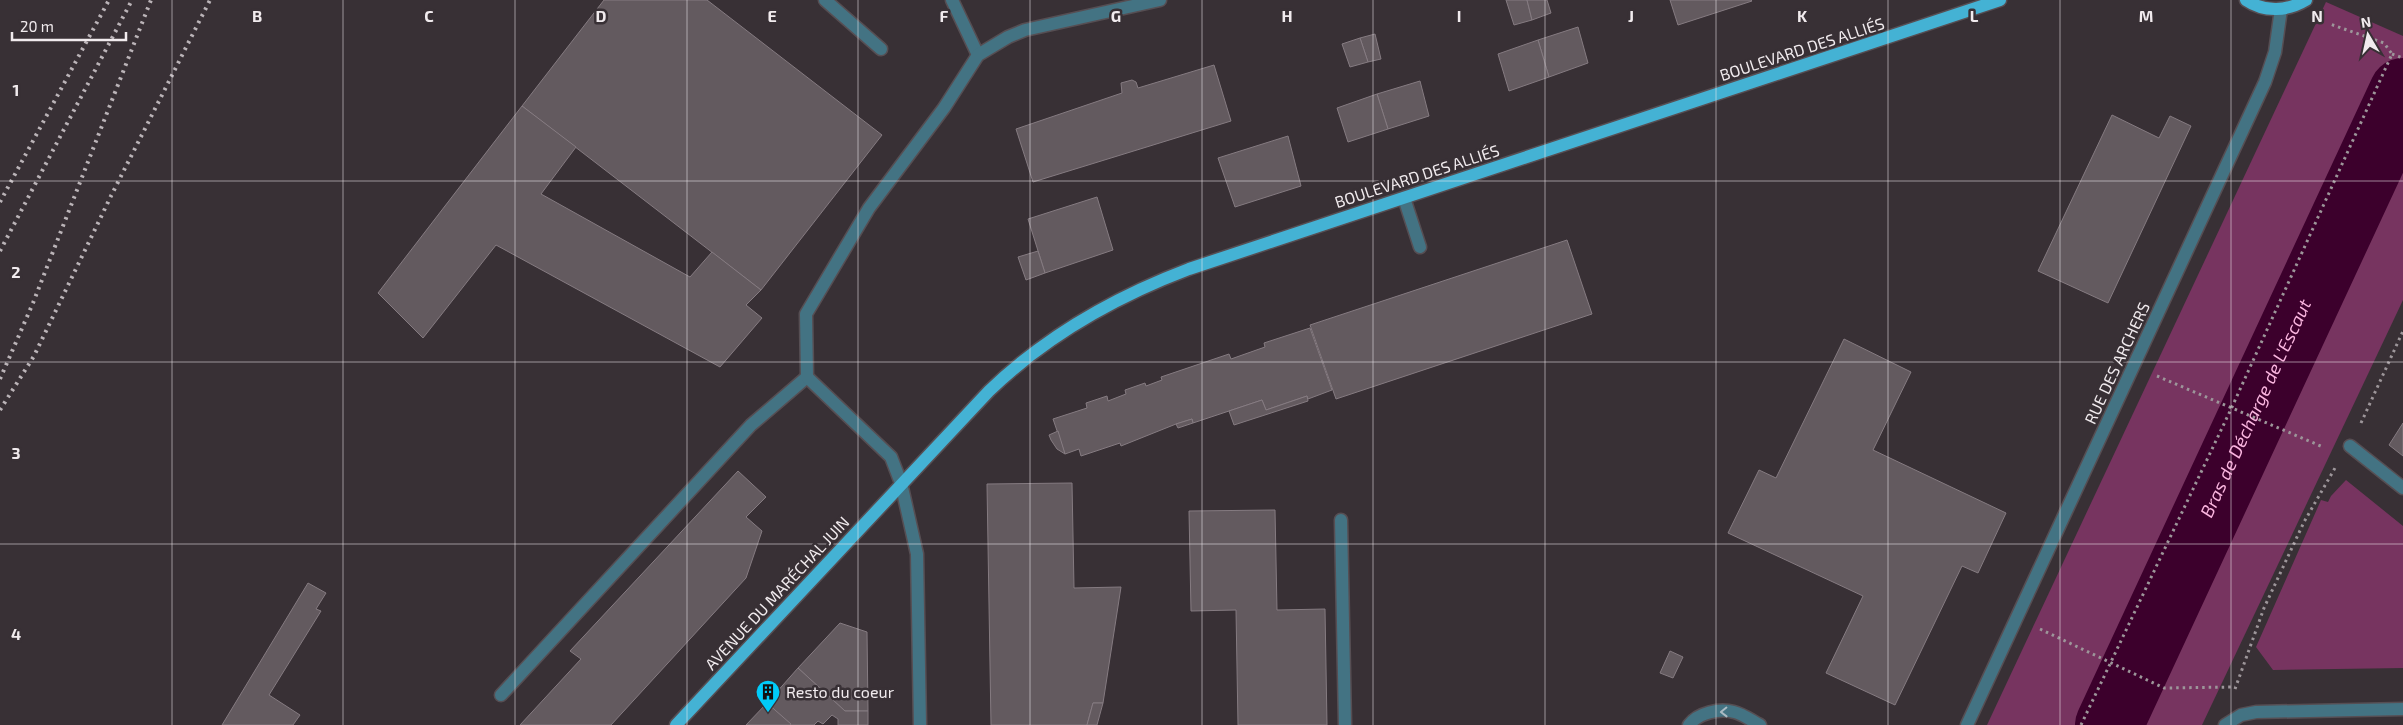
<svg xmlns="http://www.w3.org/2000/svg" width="2403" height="725" font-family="'Exo 2',sans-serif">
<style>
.green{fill:#773460}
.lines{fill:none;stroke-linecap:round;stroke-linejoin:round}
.river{stroke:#3c002c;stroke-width:68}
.building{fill:#635a5f;stroke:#857b81}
.minor-casing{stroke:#564e53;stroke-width:15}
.major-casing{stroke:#564e53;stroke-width:15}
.path{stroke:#9d969a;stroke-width:3;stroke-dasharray:2.5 4;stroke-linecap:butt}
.minor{stroke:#437383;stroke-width:12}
.major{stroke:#44b2d4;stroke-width:12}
.rail{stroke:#bbb4b8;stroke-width:4;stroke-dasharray:2.5 5;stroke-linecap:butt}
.oneway{stroke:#abbbc3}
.grid{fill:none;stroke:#f1ebee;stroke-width:1;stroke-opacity:0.55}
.labels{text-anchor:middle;stroke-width:5;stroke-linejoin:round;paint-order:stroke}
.street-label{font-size:16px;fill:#f1ebee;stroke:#383035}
.poi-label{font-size:16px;fill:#f1ebee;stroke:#383035;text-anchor:start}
.water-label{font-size:18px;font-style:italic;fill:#fab5df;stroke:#383035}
.grid-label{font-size:16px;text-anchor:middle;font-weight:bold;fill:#f1ebee;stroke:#383035;stroke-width:5;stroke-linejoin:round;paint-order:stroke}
</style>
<rect width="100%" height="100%" fill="#383035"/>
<!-- green -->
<g class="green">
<polygon points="2326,2 2403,36 2403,300 2202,725 1987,725"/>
<polygon points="2346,480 2403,526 2403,668 2273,670 2256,647 2321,500 2328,502 2331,496"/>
</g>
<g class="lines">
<!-- river -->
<path class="river" id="s1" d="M2109,725l294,-633"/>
</g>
<!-- building -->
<g class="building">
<polygon points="604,0 707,0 882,135 761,290 522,106"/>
<polygon points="1506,0 1527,0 1532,20 1514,25"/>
<polygon points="1527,0 1547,0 1551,13 1532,20"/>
<polygon points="1670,0 1751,0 1752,1 1678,25"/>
<polygon points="1578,27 1588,63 1549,77 1538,40"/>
<polygon points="1375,34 1381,59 1368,62 1360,38"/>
<polygon points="1360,38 1368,62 1350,67 1342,44"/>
<polygon points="1538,40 1549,77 1509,91 1498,54"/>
<polygon points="1214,65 1231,121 1033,182 1016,129 1122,93 1121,83 1132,80 1136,82 1138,88"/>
<polygon points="1420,81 1429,116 1388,129 1377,94"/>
<polygon points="1377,94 1388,129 1348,142 1337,108"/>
<polygon points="522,106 576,147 541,194 690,277 712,252 761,290 746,305 762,318 720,367 496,245 423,338 378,293"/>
<polygon points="2112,115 2159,138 2170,116 2191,126 2108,303 2038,271"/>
<polygon points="1288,136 1301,186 1235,207 1218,158"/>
<polygon points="1097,197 1113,250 1045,273 1028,219"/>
<polygon points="1567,240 1592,314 1336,399 1310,325"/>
<polygon points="1038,251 1045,273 1026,280 1018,257"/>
<polygon points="1310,328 1332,390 1308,399 1307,396 1266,410 1262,400 1193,423 1192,419 1176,424 1121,446 1120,443 1081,456 1079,449 1065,454 1053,419 1087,408 1086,403 1107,396 1108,401 1126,394 1125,390 1145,383 1146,386 1162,380 1161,377 1229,354 1231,359 1265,347 1264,343"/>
<polygon points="1844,339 1911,372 1873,450 2006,513 1978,573 1962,566 1895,705 1826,673 1863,596 1728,533 1759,470 1776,478"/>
<polygon points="1307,396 1308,401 1234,425 1229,411 1262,400 1266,410"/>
<polygon points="1192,419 1193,423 1178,428 1176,424"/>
<polygon points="2403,423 2403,456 2389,445"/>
<polygon points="1058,431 1065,454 1057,449 1051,440 1049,435"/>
<polygon points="738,471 766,497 746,517 762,531 746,578 611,725 520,725 581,659 570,651"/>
<polygon points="1072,483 1074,588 1121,587 1103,703 1093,703 1087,725 991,725 987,484"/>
<polygon points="1275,510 1277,610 1325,609 1327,725 1238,725 1236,610 1191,611 1189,511"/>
<polygon points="308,583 326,593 316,609 321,611 269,695 300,715 293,725 222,725"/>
<polygon points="840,623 867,632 868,711 845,711 798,668"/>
<polygon points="1670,651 1683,657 1673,678 1660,673"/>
<polygon points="798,668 845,711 868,711 868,725 838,725 838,719 832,715 823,724 818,721 814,725 791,725 767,703"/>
<polygon points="767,703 791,724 790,725 746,725"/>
<polygon points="1093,703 1103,703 1097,725 1087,725"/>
</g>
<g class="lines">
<defs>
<g id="minor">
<polyline points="825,0 881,49"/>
<polyline points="952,0 978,55"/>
<polyline points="1404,198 1420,247"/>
<polyline points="2350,446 2403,488"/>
<polyline points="1341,520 1345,725"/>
<polyline points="501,695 751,425 807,377"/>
<polyline points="920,725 917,554 901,483 891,457 807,377 806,314 869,208 944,108 978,55 1008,37 1025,30 1160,0"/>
<path d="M1689,725c9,-12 30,-17 45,-13 9,2 18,9 26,13"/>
<polyline points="1967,725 2265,82 2275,52 2281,9"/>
<polyline points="2225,725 2241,715 2256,712 2403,709"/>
</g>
<g id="major">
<path d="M2246,0c19,13 42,11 60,0"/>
<path d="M676,725l313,-334c58,-56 126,-94 200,-122l811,-269"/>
</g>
</defs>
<!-- minor casing -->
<use href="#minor" class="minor-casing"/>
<!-- major casing -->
<use href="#major" class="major-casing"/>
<!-- path -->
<g class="path">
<polyline points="2392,54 2403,58"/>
<polyline points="2157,376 2323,447"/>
<polyline points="2361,423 2403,331"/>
<polyline points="2040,629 2164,688 2235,687"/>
<polyline points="2235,689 2264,608 2304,522 2335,468"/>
<polyline points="2081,725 2232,407 2392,54 2384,43 2330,24"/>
</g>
<!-- minor -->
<use href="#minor" class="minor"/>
<!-- major -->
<use href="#major" class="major"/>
<!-- rail -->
<g class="rail">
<polyline points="0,202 109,0"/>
<polyline points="0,251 132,0"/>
<polyline points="0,379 33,303 151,0"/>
<polyline points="0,410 34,356 111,196 210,0"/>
</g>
</g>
<!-- one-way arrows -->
<defs><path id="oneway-chevron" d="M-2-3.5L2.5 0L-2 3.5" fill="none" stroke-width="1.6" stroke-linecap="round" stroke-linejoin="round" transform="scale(1.25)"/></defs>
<use class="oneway" href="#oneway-chevron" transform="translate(1724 712) rotate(179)"/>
<!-- grid -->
<path class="grid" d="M172,0v725M343,0v725M515,0v725M687,0v725M858,0v725M1030,0v725M1202,0v725M1373,0v725M1545,0v725M1716,0v725M1888,0v725M2060,0v725M2231,0v725M0,181h2403M0,362h2403M0,544h2403"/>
<!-- icons -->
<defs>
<symbol id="building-pin" viewBox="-11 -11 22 30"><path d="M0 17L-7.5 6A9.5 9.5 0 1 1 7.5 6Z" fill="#01cbf9" stroke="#383035"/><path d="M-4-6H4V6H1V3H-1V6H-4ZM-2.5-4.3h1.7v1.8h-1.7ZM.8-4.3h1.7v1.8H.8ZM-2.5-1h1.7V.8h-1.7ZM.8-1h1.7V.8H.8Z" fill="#111"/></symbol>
</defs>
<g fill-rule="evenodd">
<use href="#building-pin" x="754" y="678" width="28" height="38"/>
</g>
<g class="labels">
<!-- street labels -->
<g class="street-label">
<text transform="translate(1802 49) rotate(-18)" y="6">BOULEVARD DES ALLIÉS</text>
<text transform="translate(1417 176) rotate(-18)" y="6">BOULEVARD DES ALLIÉS</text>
<text transform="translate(2117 363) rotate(-65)" y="6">RUE DES ARCHERS</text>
<text transform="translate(777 593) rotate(-47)" y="6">AVENUE DU MARÉCHAL JUIN</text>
</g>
<!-- poi labels -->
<g class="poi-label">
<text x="786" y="698">Resto du coeur</text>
</g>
<!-- water labels -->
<g class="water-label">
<text dy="6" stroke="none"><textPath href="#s1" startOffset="349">Bras de Décharge de L'Escaut</textPath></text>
</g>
</g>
<g class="grid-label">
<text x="257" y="22">B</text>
<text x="429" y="22">C</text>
<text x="601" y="22">D</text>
<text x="772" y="22">E</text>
<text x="944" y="22">F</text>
<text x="1116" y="22">G</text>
<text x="1287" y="22">H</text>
<text x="1459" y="22">I</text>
<text x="1631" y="22">J</text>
<text x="1802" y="22">K</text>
<text x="1974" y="22">L</text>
<text x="2146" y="22">M</text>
<text x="2317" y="22">N</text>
<text x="16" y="96">1</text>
<text x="16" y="278">2</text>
<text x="16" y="459">3</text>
<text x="16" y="640">4</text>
</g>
<!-- north arrow -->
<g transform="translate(2368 35) rotate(351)" stroke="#383035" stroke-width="4" paint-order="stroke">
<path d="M0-4L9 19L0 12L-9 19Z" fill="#f1ebee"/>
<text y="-8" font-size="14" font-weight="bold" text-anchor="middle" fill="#f1ebee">N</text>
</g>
<!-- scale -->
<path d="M12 32v8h114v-8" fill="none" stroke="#f1ebee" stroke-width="2.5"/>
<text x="20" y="32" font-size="15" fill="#f1ebee" stroke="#383035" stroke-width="4" paint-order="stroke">20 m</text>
</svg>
